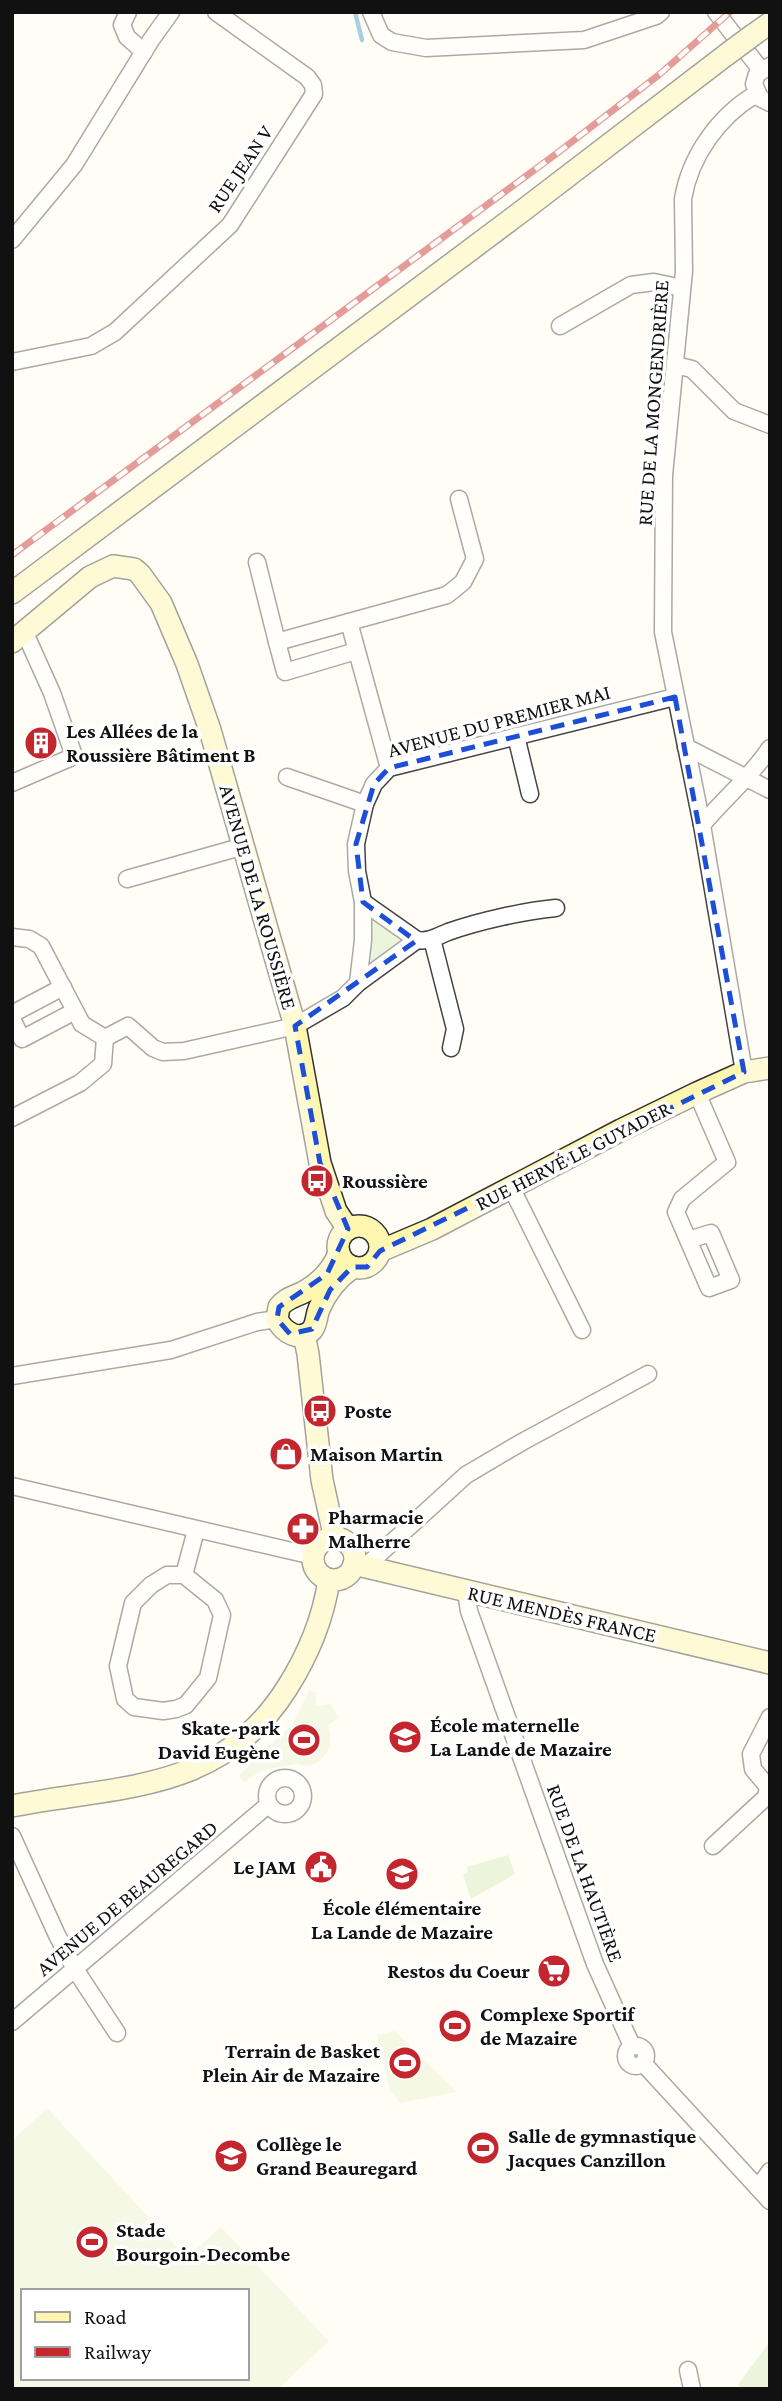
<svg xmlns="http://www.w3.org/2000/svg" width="782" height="2401" font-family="'Crimson Pro',serif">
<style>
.green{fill:#d5ebbd}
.pitch{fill:#e6f2cf;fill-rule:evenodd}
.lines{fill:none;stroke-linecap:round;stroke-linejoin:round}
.stream{stroke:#3f96cf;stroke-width:4.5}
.street-casing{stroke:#444;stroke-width:19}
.secondary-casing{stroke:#333;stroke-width:24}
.street{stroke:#fff;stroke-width:16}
.secondary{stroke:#fff6b0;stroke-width:21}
.rail-casing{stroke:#c4262e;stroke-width:7}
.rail{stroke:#fff;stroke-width:4.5;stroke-dasharray:13;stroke-linecap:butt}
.secondary-bridge-casing{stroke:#333;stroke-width:24;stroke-linecap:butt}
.secondary-bridge{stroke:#fff6b0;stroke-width:21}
.marked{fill:none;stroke:#1d4ed8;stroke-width:5;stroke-dasharray:14 9;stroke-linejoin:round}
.labels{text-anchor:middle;stroke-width:7;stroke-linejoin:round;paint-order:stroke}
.street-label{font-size:21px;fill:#111;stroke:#fff}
.poi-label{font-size:21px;font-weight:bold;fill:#111;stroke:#fff;text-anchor:start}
</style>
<rect width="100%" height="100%" fill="#fffdf5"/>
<!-- green -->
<g class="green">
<polygon points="371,914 404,941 370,965"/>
<polygon points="508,1855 515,1874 471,1899 463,1874 468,1872 467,1867"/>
<polygon points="770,2341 770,2389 742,2389 738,2385"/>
</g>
<!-- pitch -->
<g class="pitch">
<path d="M309,1691l7,2v13l14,-2 9,14 -11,7c6,19 1,33 -18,41l-13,-2 -35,6 -18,13 -5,-8 53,-50z"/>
<polygon points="395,2031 457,2092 400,2103 390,2090 377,2035"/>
<path d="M47,2108l139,149 35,-30 108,114 -51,48h-266v-248zM23,2291h224v87h-224z"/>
</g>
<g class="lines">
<!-- stream -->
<polyline class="stream" points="355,12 362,40"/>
<defs>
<g id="street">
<polyline points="128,12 122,25 127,37 144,52"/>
<polyline points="371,12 381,35 392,42 426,48 584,40 656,16 661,12"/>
<polyline points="716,12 761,70"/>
<polyline points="770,66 757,74 754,84 760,98 770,103"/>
<polyline points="12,240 74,165 151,40 171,12"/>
<polyline points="560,326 631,285 654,282 682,288"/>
<polyline points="12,362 91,346 115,332 230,225 314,94 313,85 307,77 216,12"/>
<polyline points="675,365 692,369 734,411 770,425"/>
<polyline points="257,562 277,642"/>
<polyline points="349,622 447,595 463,582 475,559 459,499"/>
<polyline points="356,651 285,672 277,642 349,622 389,768"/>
<polyline points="516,736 530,794"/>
<polyline points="686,747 770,790"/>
<polyline points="287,777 365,804"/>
<polyline points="12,783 70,758 73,753 52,693 25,633"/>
<path d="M702,825c22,-27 49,-48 68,-77"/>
<polyline points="127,879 244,846"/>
<polyline points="12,937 29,939 41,946 82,1024 105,1038"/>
<polyline points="432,939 455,1029 451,1048"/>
<path d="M417,940c12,2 21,-4 31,-8 31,-11 76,-21 108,-24"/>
<polyline points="358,983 417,940 363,902"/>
<polyline points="12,1014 63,987"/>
<polyline points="12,1019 22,1039 75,1011"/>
<path d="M744,1072l-42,-247 -39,-193 1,-157 20,-204 -1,-72c7,-43 36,-83 73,-105"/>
<polyline points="12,1118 80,1083 103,1064 105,1038 128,1026 153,1048 163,1052 184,1051 295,1026 343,998 358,983 363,940 363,902 357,871 356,844 365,804 374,784 389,768 675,697"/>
<polyline points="511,1187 582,1330"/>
<polyline points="688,1240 711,1233 731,1280 709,1288 676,1212 682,1199 727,1162 697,1093"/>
<polyline points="12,1376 171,1350 257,1322 277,1319"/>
<polyline points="12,1486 313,1556"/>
<polyline points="365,1567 466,1475 522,1442 648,1374"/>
<polygon points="167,1575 184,1575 215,1600 222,1615 208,1678 186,1705 176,1709 163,1711 134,1707 125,1699 118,1666 133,1603 151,1585"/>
<polyline points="184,1575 196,1530"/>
<polyline points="466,1592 469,1611 595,1964 632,2046"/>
<circle cx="285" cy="1796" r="18"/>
<polyline points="12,1836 57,1935 75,1969 117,2033"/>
<polyline points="713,1846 766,1797 768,1787 753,1769 751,1754 770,1717"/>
<polyline points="12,2022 268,1805"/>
<circle cx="636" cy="2056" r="10"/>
<polyline points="643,2063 770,2201"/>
<polyline points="758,2188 770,2171"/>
<polyline points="688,2370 692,2389"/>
</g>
<g id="secondary">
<polyline points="753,35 770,23"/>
<polyline points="12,593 517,215 726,55"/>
<polyline points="12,642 90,577 113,566 134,569 140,574 161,603 187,664 210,730 295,1026 320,1163 336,1211 348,1229"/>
<circle cx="359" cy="1247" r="21"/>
<polyline points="380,1251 432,1229 621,1130 697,1093 744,1072 770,1068"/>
<path d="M339,1253c-7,18 -19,30 -35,39 -10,5 -18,6 -25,15l-2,12c6,13 23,24 35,11 5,-6 4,-14 7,-21 7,-17 18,-31 34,-42"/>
<polyline points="304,1335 308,1354 322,1480 335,1539"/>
<circle cx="334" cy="1559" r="21"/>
<polyline points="354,1564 770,1663"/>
<path d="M12,1806c108,-21 209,-13 275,-118 21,-33 36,-69 42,-108"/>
</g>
</defs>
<!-- street casing -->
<use href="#street" class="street-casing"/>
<!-- secondary casing -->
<use href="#secondary" class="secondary-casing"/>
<!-- street -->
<use href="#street" class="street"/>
<!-- secondary -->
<use href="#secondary" class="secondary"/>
<defs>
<polyline id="rail" points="12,555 556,154 660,74 730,12"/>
</defs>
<!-- rail casing -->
<use href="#rail" class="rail-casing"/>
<!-- rail -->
<use href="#rail" class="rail"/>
<defs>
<polyline id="secondary-bridge" points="726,55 753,35"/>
</defs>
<!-- secondary-bridge casing -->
<use href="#secondary-bridge" class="secondary-bridge-casing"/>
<!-- secondary-bridge -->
<use href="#secondary-bridge" class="secondary-bridge"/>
</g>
<!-- marked area -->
<path d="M0 0H782V2401H0ZM675,697l69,375 -364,179 -13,16h-15l-22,23 -18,39 -22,5 -13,-15 2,-12 48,-33 21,-45 -28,-66 -25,-137 121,-85 -53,-39 -7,-58 18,-60 15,-16z" fill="#fffdf5" fill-opacity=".55" fill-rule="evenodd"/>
<path class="marked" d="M675,697l69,375 -364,179 -13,16h-15l-22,23 -18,39 -22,5 -13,-15 2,-12 48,-33 21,-45 -28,-66 -25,-137 121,-85 -53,-39 -7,-58 18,-60 15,-16z"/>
<!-- icons -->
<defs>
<symbol id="building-disc" viewBox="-11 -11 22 22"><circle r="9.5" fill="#c4262e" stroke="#fff"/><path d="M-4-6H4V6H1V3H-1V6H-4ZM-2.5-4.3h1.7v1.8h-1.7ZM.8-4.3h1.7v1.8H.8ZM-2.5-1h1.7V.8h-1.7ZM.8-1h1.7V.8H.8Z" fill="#fff"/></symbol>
<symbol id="bus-disc" viewBox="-11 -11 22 22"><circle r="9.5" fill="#c4262e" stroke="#fff"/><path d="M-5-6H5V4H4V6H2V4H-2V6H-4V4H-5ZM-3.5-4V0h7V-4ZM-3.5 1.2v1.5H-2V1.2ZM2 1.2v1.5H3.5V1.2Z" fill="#fff"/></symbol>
<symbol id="shop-disc" viewBox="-11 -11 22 22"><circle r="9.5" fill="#c4262e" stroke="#fff"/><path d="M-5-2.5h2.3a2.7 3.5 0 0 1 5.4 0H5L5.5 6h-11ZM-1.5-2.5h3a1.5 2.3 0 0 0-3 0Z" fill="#fff"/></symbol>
<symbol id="pharmacy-disc" viewBox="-11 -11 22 22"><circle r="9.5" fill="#c4262e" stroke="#fff"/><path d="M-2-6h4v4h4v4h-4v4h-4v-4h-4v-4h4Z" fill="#fff"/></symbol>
<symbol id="school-disc" viewBox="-11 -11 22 22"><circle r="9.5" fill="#c4262e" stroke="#fff"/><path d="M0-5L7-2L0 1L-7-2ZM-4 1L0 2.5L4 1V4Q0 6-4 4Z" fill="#fff"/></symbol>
<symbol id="stadium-disc" viewBox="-11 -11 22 22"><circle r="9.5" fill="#c4262e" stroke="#fff"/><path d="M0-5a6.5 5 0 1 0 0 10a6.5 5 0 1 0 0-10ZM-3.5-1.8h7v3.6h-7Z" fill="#fff"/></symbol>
<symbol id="civic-disc" viewBox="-11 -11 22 22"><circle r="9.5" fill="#c4262e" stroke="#fff"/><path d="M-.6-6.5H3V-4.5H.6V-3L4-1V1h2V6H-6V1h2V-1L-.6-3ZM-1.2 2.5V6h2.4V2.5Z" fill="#fff"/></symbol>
<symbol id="supermarket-disc" viewBox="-11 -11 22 22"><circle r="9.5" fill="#c4262e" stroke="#fff"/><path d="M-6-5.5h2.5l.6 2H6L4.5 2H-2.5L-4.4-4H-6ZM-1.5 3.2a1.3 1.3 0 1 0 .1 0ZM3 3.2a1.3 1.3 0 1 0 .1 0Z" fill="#fff"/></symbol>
</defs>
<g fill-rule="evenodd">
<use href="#building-disc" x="22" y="724" width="38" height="38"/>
<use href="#bus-disc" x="298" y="1162" width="38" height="38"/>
<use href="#bus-disc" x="301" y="1392" width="38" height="38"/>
<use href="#shop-disc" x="267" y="1435" width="38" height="38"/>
<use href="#pharmacy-disc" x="284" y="1510" width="38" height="38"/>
<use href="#school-disc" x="386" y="1718" width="38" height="38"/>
<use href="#stadium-disc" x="285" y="1721" width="38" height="38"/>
<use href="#civic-disc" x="302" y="1848" width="38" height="38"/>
<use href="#school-disc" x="383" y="1855" width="38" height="38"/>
<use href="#supermarket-disc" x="535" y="1952" width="38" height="38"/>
<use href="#stadium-disc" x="436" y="2007" width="38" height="38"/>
<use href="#stadium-disc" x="386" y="2044" width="38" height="38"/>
<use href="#stadium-disc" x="464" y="2129" width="38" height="38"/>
<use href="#school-disc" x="212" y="2137" width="38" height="38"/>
<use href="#stadium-disc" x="73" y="2223" width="38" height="38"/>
</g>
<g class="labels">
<!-- street labels -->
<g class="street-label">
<text transform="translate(240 169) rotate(-56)" y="7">RUE JEAN V</text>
<text transform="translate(653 403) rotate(-86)" y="7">RUE DE LA MONGENDRIÈRE</text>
<text transform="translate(499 721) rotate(-15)" y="7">AVENUE DU PREMIER MAI</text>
<text transform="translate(258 897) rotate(74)" y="7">AVENUE DE LA ROUSSIÈRE</text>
<text transform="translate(573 1156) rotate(-27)" y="7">RUE HERVÉ LE GUYADER</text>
<text transform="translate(562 1614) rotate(13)" y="7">RUE MENDÈS FRANCE</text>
<text transform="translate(585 1873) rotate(70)" y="7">RUE DE LA HAUTIÈRE</text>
<text transform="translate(127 1898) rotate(-40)" y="7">AVENUE DE BEAUREGARD</text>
</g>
<!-- poi labels -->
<g class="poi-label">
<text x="66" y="738">Les Allées de la<tspan x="66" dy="24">Roussière Bâtiment B</tspan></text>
<text x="342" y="1188">Roussière</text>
<text x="344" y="1418">Poste</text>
<text x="310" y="1461">Maison Martin</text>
<text x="328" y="1524">Pharmacie<tspan x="328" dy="24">Malherre</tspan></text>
<text x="430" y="1732">École maternelle<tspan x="430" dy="24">La Lande de Mazaire</tspan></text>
<text x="280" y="1735" text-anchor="end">Skate-park<tspan x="280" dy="24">David Eugène</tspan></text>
<text x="296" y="1874" text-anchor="end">Le JAM</text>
<text x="402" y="1915" text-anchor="middle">École élémentaire<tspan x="402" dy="24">La Lande de Mazaire</tspan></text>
<text x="530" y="1978" text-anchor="end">Restos du Coeur</text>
<text x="480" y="2021">Complexe Sportif<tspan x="480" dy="24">de Mazaire</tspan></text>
<text x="380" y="2058" text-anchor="end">Terrain de Basket<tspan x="380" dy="24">Plein Air de Mazaire</tspan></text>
<text x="508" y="2143">Salle de gymnastique<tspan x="508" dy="24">Jacques Canzillon</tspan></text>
<text x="256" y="2151">Collège le<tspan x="256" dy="24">Grand Beauregard</tspan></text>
<text x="116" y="2237">Stade<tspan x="116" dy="24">Bourgoin-Decombe</tspan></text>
</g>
</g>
<!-- border -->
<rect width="782" height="2401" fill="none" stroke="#111111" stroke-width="28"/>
<!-- legend -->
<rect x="21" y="2289" width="228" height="91" fill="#ffffff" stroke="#a0a0a0" stroke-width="2"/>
<rect x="35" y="2312" width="35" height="10" fill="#fff6b0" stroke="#a0a0a0" stroke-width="2"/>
<text x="84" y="2324" font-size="21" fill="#111111">Road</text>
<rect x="35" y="2347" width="35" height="10" fill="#c4262e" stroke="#a0a0a0" stroke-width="2"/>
<text x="84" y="2359" font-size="21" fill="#111111">Railway</text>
</svg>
